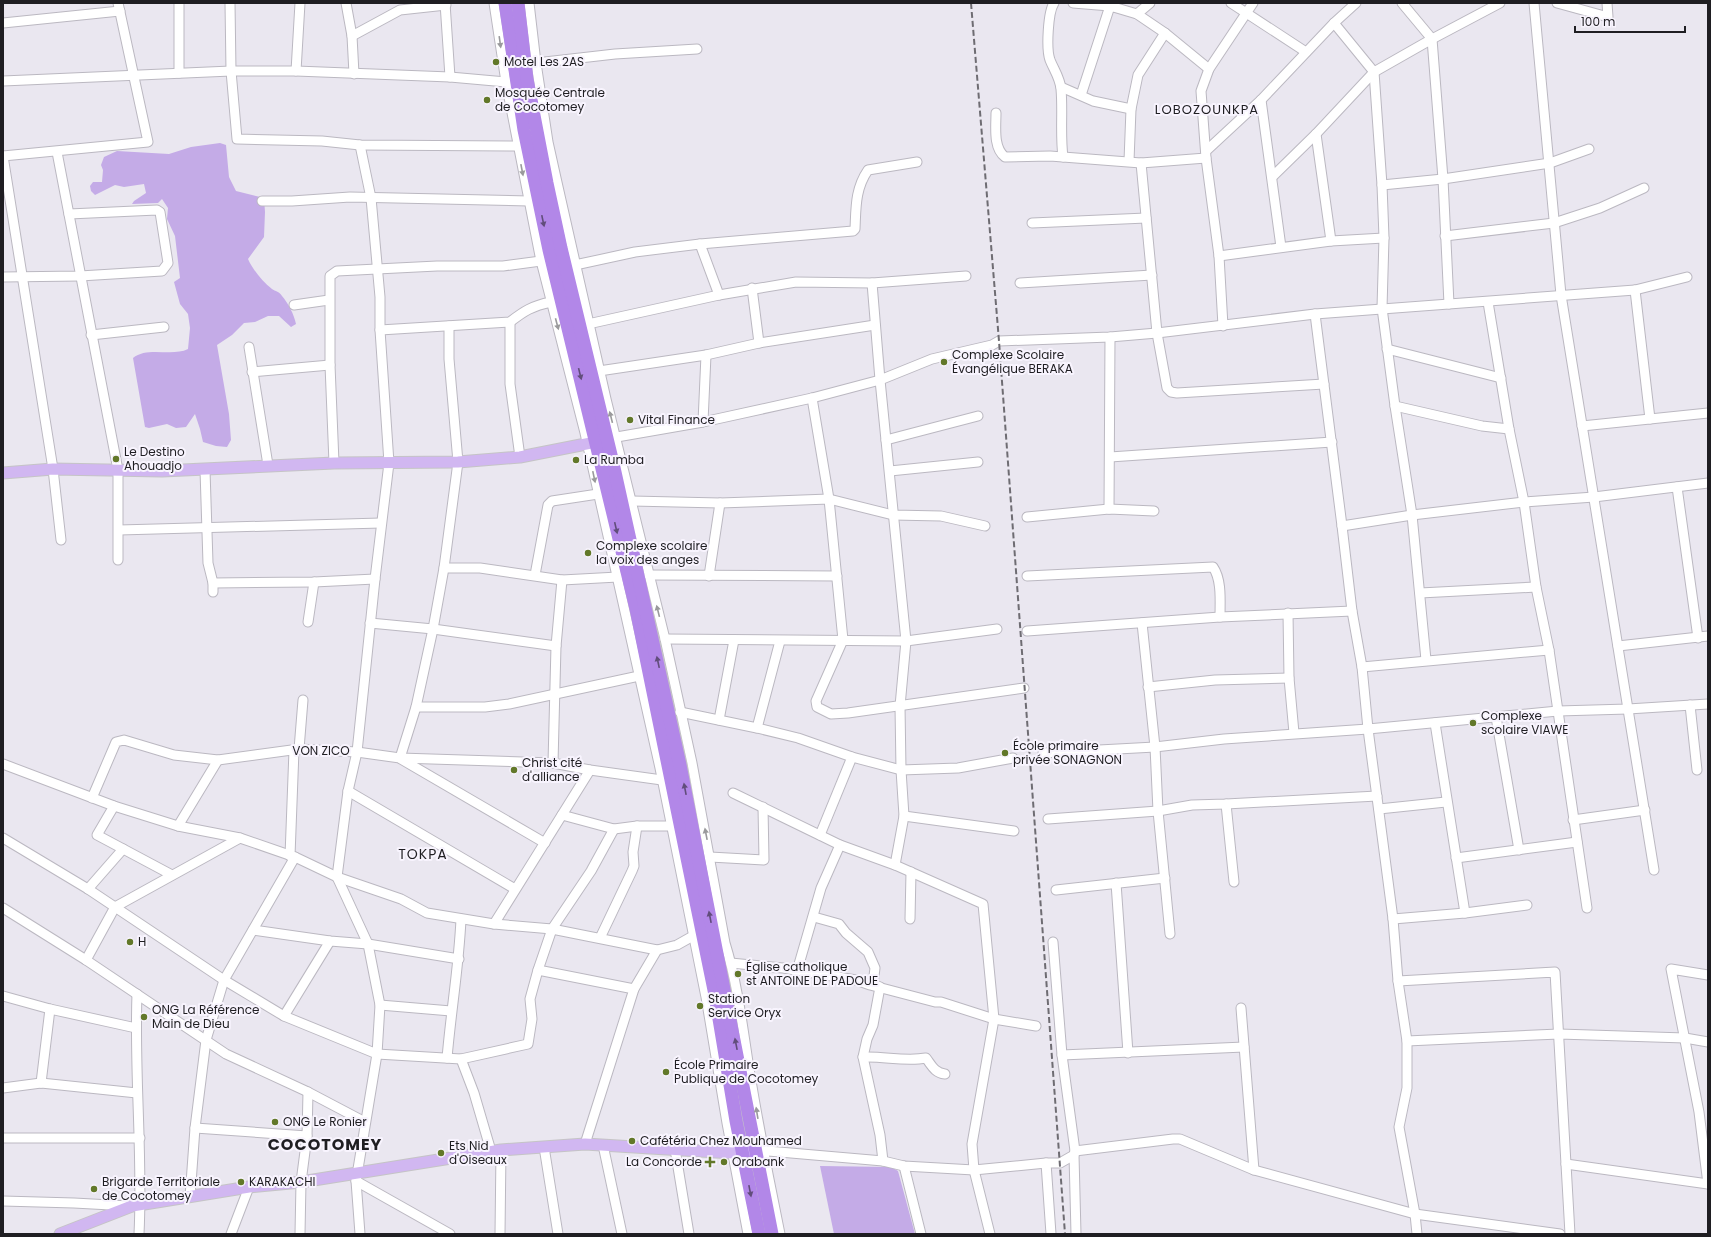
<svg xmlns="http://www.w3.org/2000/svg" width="1711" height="1237" font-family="Poppins,sans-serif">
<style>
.green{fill:#c4abe7}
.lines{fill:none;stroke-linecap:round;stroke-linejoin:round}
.minor-casing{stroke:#bbb8c1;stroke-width:11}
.major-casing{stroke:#c5c4c6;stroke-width:13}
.highway-casing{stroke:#c5c4c6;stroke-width:15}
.minor{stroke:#fff;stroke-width:9}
.major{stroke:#d1b7f1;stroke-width:11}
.highway{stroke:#b287e8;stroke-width:13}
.rail{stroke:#6e6c72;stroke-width:2;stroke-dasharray:6 3;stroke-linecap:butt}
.oneway{fill:#9a9a9c}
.oneway2{fill:#614d7b}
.poi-dot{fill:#627829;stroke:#f8f4fe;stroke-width:1.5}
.labels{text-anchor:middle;stroke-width:4;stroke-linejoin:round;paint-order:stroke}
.poi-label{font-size:12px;fill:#1f1e22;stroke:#f8f4fe;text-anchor:start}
.street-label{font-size:12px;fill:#1f1e22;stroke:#f8f4fe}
.neighbourhood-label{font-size:13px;letter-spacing:1px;fill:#1f1e22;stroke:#f8f4fe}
.quarter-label{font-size:14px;letter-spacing:1px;fill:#1f1e22;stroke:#f8f4fe}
.district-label{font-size:16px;font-weight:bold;letter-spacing:1px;fill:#1f1e22;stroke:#f8f4fe}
</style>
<rect width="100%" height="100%" fill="#eae7f0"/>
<!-- green -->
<g class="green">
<path d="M220,143l6,2 3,32 7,14 28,7 1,14 -1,25 -16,22c5,11 14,22 24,30 3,2 8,3 10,7 6,7 12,18 14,28l-5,3 -12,-11h-11l-13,6 -11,1 -12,12 -15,10 12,69 2,26 -4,7 -11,-1 -13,-4 -3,-13 -5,-15 -9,13 -10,1 -9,-4 -18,4 -4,-1 -12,-69c14,-12 39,-1 55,-9l2,-21 -2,-14 -8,-10 -6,-22 6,-4 -5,-42 -8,-17 1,-11 -6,-9 -4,4 -26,1 2,-3 12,-8 -2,-9 -20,3 -9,-2 -20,10 -4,-4 -1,-5 3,-4h9l1,-12 -2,-5 3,-8 13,-6 52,3 22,-7z"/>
<polygon points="820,1166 891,1167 898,1171 915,1234 834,1234"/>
</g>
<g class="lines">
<defs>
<g id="minor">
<polyline points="230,3 231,71 237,139 322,141 360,145 518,146"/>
<polyline points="346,3 352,36 354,74"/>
<polyline points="445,3 450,77"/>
<polyline points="494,3 506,82 541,261 585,433 660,768 706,997 727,1123 748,1234"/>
<path d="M529,3l7,60 12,79 8,36 50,221 59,240 27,124 33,180c13,42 18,88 25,132 9,53 19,106 30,159"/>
<path d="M1054,3c-6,9 -8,46 -4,57 4,10 10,18 11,29 2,22 -1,45 2,68"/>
<polyline points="1073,3 1110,6 1110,3"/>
<polyline points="1231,3 1306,52"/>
<polyline points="1402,3 1432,39 1443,179 1449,304"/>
<polyline points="1534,3 1561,295 1654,870"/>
<polyline points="1557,3 1608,17 1607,3"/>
<polyline points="1137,14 1150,3"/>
<polyline points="3,23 120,11"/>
<polyline points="1334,23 1374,72 1382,185 1384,238 1382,308 1395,406 1412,515 1426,660"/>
<polyline points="352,36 400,10 446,5"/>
<polyline points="536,63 615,54 697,49"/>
<polyline points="296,71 300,3"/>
<polyline points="179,73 179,3"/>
<polyline points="3,81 231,71 296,71 450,77 506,82"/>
<polyline points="1061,87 1093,101 1131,109"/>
<polyline points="1081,95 1110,6 1137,14 1165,33 1209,69"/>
<polyline points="1261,100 1281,247"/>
<path d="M996,113c0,14 -3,35 9,44l45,-1 91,7 65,-5"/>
<polyline points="1316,134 1331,241"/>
<polyline points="1206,151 1261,100 1334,23 1356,3"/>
<polyline points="57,152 118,470 118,560"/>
<polyline points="3,156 53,469 61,540"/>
<polyline points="3,156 148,142 118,3"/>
<polyline points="1129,161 1131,109 1138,75 1165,33"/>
<polyline points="1141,163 1157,333 1167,388 1171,392 1177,393 1324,384"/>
<polyline points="1272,177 1316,134 1374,72 1432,39 1500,3"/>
<polyline points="1382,185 1443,179 1550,163 1589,149"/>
<polyline points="262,201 292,201 350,197 529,201"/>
<polyline points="1032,223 1146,218"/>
<polyline points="1445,236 1554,223 1600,208 1644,188"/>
<polyline points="700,244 719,295"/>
<polyline points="1219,256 1331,241 1384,238"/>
<path d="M575,265l60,-13 65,-8 153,-13 2,-2c1,-21 0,-40 13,-59l49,-8"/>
<polyline points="3,277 80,276 162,271 168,263 160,212 157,210 69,214"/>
<polyline points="872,283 880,380 906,641 900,706 901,770 904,816 895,865"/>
<polyline points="1020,283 1152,275"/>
<polyline points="752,288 759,343"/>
<polyline points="1635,290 1650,419"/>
<polyline points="1488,302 1509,429 1524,502 1536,587 1549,650 1587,908"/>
<polyline points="294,305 329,300"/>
<polyline points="1315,314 1342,526 1352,611 1362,667 1368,729 1393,919 1398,981 1407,1041 1407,1088 1399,1127 1415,1214 1417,1234"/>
<polyline points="510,322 510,384 520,457"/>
<polyline points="588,324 719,295 796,282 872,283 966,276"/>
<polyline points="1223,326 1219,256 1206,158 1201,91 1209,69 1253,3"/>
<path d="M380,330l130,-8c14,-11 22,-16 41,-20"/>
<polyline points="91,335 164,327"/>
<polyline points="249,347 268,465"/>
<polyline points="1387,349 1501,378"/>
<polyline points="599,371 706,355 759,343 875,325"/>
<polyline points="252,372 330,365"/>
<polyline points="812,398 829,499 843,640 816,701 817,707 831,714 848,713 1024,688"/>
<polyline points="1395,406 1482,426 1509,429"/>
<polyline points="703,422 706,355"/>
<polyline points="1582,426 1708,413"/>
<polyline points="611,438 703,422 812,398 880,380 932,359 992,345 999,341 1110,337 1157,333 1315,314 1635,290 1687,277"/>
<polyline points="886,440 978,416"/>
<polyline points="1110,457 1332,442"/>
<polyline points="334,463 330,365 330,276 337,271 437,266 503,266 541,261"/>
<polyline points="205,470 208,563 213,583 213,592"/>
<polyline points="890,471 978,462"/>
<polyline points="1677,487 1698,638"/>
<polyline points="632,501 720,503 829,499 893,515 941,516 985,526"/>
<polyline points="1109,509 1110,337"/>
<polyline points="1027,517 1109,509 1154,511"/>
<polyline points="1342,526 1412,515 1524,502 1594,497 1708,483"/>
<polyline points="119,530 381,523"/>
<polyline points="444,568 480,568 562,580 618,577"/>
<polyline points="535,575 548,505 552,501 598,494"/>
<polyline points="649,575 837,576"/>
<polyline points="709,576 720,503"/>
<path d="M1027,576l186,-9c9,13 7,34 7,50"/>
<polyline points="213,583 314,582 375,579"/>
<polyline points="1420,593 1536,587"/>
<polyline points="1288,613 1289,678 1294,733"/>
<polyline points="308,622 314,582"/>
<polyline points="370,623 433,629 556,646"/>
<polyline points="1142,623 1155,747 1158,811 1170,934"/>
<polyline points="1027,631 1220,617 1352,611"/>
<polyline points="665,639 906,641 997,629"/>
<polyline points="1618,646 1708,636"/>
<polyline points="1362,667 1549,650"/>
<polyline points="1148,687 1215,680 1289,678"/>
<polyline points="1690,705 1697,770"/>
<polyline points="416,707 485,707 509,704 639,676"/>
<polyline points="680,712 757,728 798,738 852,757 901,770 958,768 1013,758"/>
<polyline points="1496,717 1519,850"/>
<polyline points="719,720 734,640"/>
<polyline points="1435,723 1465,913"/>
<polyline points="757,728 780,641"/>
<polyline points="299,749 303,700"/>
<polyline points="1043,753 1155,747 1224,739 1368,729 1558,711 1628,709 1708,704"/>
<polyline points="400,758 416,707 433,629 444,568 458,462 449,359 449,326"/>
<polyline points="401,759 545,843"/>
<polyline points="553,763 556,646 562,580"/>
<polyline points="3,764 114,806 178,826 240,838 295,857 337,877 401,899 427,913 494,924 552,929 657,950 677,945 693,936"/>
<polyline points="348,791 515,889"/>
<polyline points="733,793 840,845 895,865 983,904 994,1019 972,1144 974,1170 990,1234"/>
<polyline points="92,798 116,742 124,740 174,755 218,760 299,749 357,752 400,758 553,763 590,770 662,780"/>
<polyline points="1226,804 1234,882"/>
<polyline points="114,806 97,835 172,875"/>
<polyline points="1379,809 1446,802"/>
<polyline points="562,815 614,829 637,826 671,826"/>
<polyline points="904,816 1014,831"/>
<polyline points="1048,819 1158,811 1192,805 1226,804 1377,796"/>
<polyline points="1573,820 1645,810"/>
<polyline points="178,826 218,760"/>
<polyline points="820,835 852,757"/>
<polyline points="3,838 88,889 224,980 284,1016 377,1054 461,1059 528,1044 532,1019 530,999 538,970 552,929 591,871 614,829"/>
<polyline points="290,856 294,750"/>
<polyline points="710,857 764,860 763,807"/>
<polyline points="1456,858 1577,842"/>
<polyline points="1116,883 1128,1053"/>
<polyline points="88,889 123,849"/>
<polyline points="1056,890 1165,878"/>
<polyline points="3,908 86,960 226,1054 308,1092 365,1122"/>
<polyline points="814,917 839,924 846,933 868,952 875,968 873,984 880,987 873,1025 867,1039 863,1057 880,1135 883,1161"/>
<polyline points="910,919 911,872"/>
<polyline points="1393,919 1465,913 1527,905"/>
<polyline points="494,924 590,770"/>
<polyline points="253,930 330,941 368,944 459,959"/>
<polyline points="600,938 632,871 634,866 633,852 637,826"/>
<polyline points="1053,942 1062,1055 1075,1151 1074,1155 1076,1234"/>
<polyline points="86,960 115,907 240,838"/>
<polyline points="731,963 783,968 856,980 870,985 935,1002 941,1002 994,1019 1036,1026"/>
<polyline points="538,970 634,989"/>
<polyline points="797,971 821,888 840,845"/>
<polyline points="1708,975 1671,969 1699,1112 1708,1184"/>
<polyline points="1398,981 1555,972 1570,1234"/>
<path d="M137,994c-3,80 6,160 2,240"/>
<polyline points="3,996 50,1009 136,1028"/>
<polyline points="380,1005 451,1011"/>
<polyline points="1241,1008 1254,1170"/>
<polyline points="284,1016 330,941"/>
<polyline points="1407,1041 1559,1034 1685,1038 1708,1042"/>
<polyline points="1062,1055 1244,1047"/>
<path d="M863,1057c22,-1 42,5 63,1 6,8 9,15 19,16"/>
<path d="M447,1058c4,-47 12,-93 14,-139"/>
<polyline points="461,1059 474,1093 491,1151"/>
<polyline points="41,1083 50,1009"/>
<polyline points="3,1088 41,1083 137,1093"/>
<polyline points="195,1128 307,1136 308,1092"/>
<polyline points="3,1138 140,1138"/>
<polyline points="585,1144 634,989 657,950"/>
<polyline points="603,1145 622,1234"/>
<polyline points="544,1147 558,1234"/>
<polyline points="675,1149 689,1234"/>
<polyline points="757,1150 883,1161 904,1166 974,1170 1046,1163 1060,1163 1074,1155"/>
<polyline points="1075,1151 1173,1139 1180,1139 1254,1170 1415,1214 1560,1234"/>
<polyline points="1046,1163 1051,1234"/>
<polyline points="1566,1164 1708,1184"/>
<polyline points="904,1166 921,1234"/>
<polyline points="356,1181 450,1234"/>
<polyline points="190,1197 195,1128 206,1040 224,980 295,857"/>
<polyline points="3,1201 74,1203 129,1206"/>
<polyline points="231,1234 249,1187"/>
<polyline points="300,1234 301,1182 307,1136"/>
<polyline points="360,1234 356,1181 377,1054 380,1005 368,944 337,877 348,791 357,752 375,579 389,463 380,330 380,297 371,198 360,145"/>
<polyline points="500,1234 501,1150"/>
</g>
<g id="major">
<polyline points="3,473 53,469 162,471 334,463 458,462 520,457 596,442"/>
<polyline points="60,1234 132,1206 249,1187 301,1182 501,1150 585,1144 733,1153 751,1151"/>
</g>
<g id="highway">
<polyline points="505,3 524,130 549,250 636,609 715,995 736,1121 759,1234"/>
<polyline points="518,3 527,79 547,183 561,248 613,463 680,765 772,1234"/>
</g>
</defs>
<!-- minor casing -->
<use href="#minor" class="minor-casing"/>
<!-- major casing -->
<use href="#major" class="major-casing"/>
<!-- highway casing -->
<use href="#highway" class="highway-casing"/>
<!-- minor -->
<use href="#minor" class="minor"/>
<!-- major -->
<use href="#major" class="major"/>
<!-- highway -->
<use href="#highway" class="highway"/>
<!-- rail -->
<polyline class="rail" points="971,3 999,341 1065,1234"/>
</g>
<!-- one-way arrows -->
<defs><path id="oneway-solid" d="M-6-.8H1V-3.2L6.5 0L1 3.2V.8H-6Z"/></defs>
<g class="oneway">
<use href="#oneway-solid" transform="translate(500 42) rotate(82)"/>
<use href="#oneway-solid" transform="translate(522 170) rotate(79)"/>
<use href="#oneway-solid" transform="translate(557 324) rotate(75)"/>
<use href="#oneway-solid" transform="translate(611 417) rotate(-104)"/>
<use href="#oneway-solid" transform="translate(594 477) rotate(78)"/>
<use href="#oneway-solid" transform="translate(658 611) rotate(-104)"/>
<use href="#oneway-solid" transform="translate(706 834) rotate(-101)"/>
<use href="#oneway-solid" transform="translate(757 1113) rotate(-99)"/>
</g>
<g class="oneway2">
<use href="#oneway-solid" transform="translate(543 221) rotate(78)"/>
<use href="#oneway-solid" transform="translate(580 374) rotate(76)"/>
<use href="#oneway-solid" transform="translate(616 528) rotate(77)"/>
<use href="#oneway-solid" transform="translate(658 662) rotate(-102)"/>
<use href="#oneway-solid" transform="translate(685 789) rotate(-101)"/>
<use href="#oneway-solid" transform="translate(710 917) rotate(-101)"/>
<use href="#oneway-solid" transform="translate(736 1044) rotate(-101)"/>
<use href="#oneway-solid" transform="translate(750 1191) rotate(79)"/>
</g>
<!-- markers -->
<g class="poi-dot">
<circle cx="496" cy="62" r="4"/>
<circle cx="487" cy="100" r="4"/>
<circle cx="944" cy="362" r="4"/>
<circle cx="630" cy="420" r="4"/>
<circle cx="116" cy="459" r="4"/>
<circle cx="576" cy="460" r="4"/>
<circle cx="588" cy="553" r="4"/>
<circle cx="1473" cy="723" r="4"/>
<circle cx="1005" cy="753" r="4"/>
<circle cx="514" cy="770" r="4"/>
<circle cx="130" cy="942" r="4"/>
<circle cx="738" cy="974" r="4"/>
<circle cx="700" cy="1006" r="4"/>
<circle cx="144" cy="1017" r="4"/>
<circle cx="666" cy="1072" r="4"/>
<circle cx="275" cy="1122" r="4"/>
<circle cx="632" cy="1141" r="4"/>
<circle cx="441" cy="1153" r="4"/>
<path d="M708 1156h4v4h4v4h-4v4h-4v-4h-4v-4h4z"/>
<circle cx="724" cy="1162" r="4"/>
<circle cx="241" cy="1182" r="4"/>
<circle cx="94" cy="1189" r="4"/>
</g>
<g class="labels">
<!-- poi labels -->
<g class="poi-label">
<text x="504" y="66">Motel Les 2AS</text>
<text x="495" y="97">Mosquée Centrale<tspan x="495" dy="14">de Cocotomey</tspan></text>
<text x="952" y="359">Complexe Scolaire<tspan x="952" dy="14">Évangélique BERAKA</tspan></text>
<text x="638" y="424">Vital Finance</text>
<text x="124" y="456">Le Destino<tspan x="124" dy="14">Ahouadjo</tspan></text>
<text x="584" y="464">La Rumba</text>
<text x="596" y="550">Complexe scolaire<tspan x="596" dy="14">la voix des anges</tspan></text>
<text x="1481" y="720">Complexe<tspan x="1481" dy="14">scolaire VIAWE</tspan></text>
<text x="1013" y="750">École primaire<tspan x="1013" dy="14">privée SONAGNON</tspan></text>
<text x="522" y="767">Christ cité<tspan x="522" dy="14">d'alliance</tspan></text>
<text x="138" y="946">H</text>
<text x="746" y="971">Église catholique<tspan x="746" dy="14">st ANTOINE DE PADOUE</tspan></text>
<text x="708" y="1003">Station<tspan x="708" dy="14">Service Oryx</tspan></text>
<text x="152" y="1014">ONG La Référence<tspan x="152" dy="14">Main de Dieu</tspan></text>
<text x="674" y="1069">École Primaire<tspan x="674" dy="14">Publique de Cocotomey</tspan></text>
<text x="283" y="1126">ONG Le Ronier</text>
<text x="640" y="1145">Cafétéria Chez Mouhamed</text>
<text x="449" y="1150">Ets Nid<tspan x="449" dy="14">d'Oiseaux</tspan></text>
<text x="702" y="1166" text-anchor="end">La Concorde</text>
<text x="732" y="1166">Orabank</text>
<text x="102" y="1186">Brigarde Territoriale<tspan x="102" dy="14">de Cocotomey</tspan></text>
<text x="249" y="1186">KARAKACHI</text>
</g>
<!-- street labels -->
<g class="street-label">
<text x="321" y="755">VON ZICO</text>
</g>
<!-- neighbourhood labels -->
<g class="neighbourhood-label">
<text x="1207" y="114">LOBOZOUNKPA</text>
</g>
<!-- quarter labels -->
<g class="quarter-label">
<text x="423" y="859">TOKPA</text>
</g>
<!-- district labels -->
<g class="district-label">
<text x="325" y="1150">COCOTOMEY</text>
</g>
</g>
<!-- border -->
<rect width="1711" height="1237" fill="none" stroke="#1f1e22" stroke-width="8"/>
<!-- scale -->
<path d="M1575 26v6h110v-6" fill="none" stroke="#1f1e22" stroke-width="2"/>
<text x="1581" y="26" font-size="12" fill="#1f1e22" stroke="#f8f4fe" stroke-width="3" paint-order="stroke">100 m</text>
</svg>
